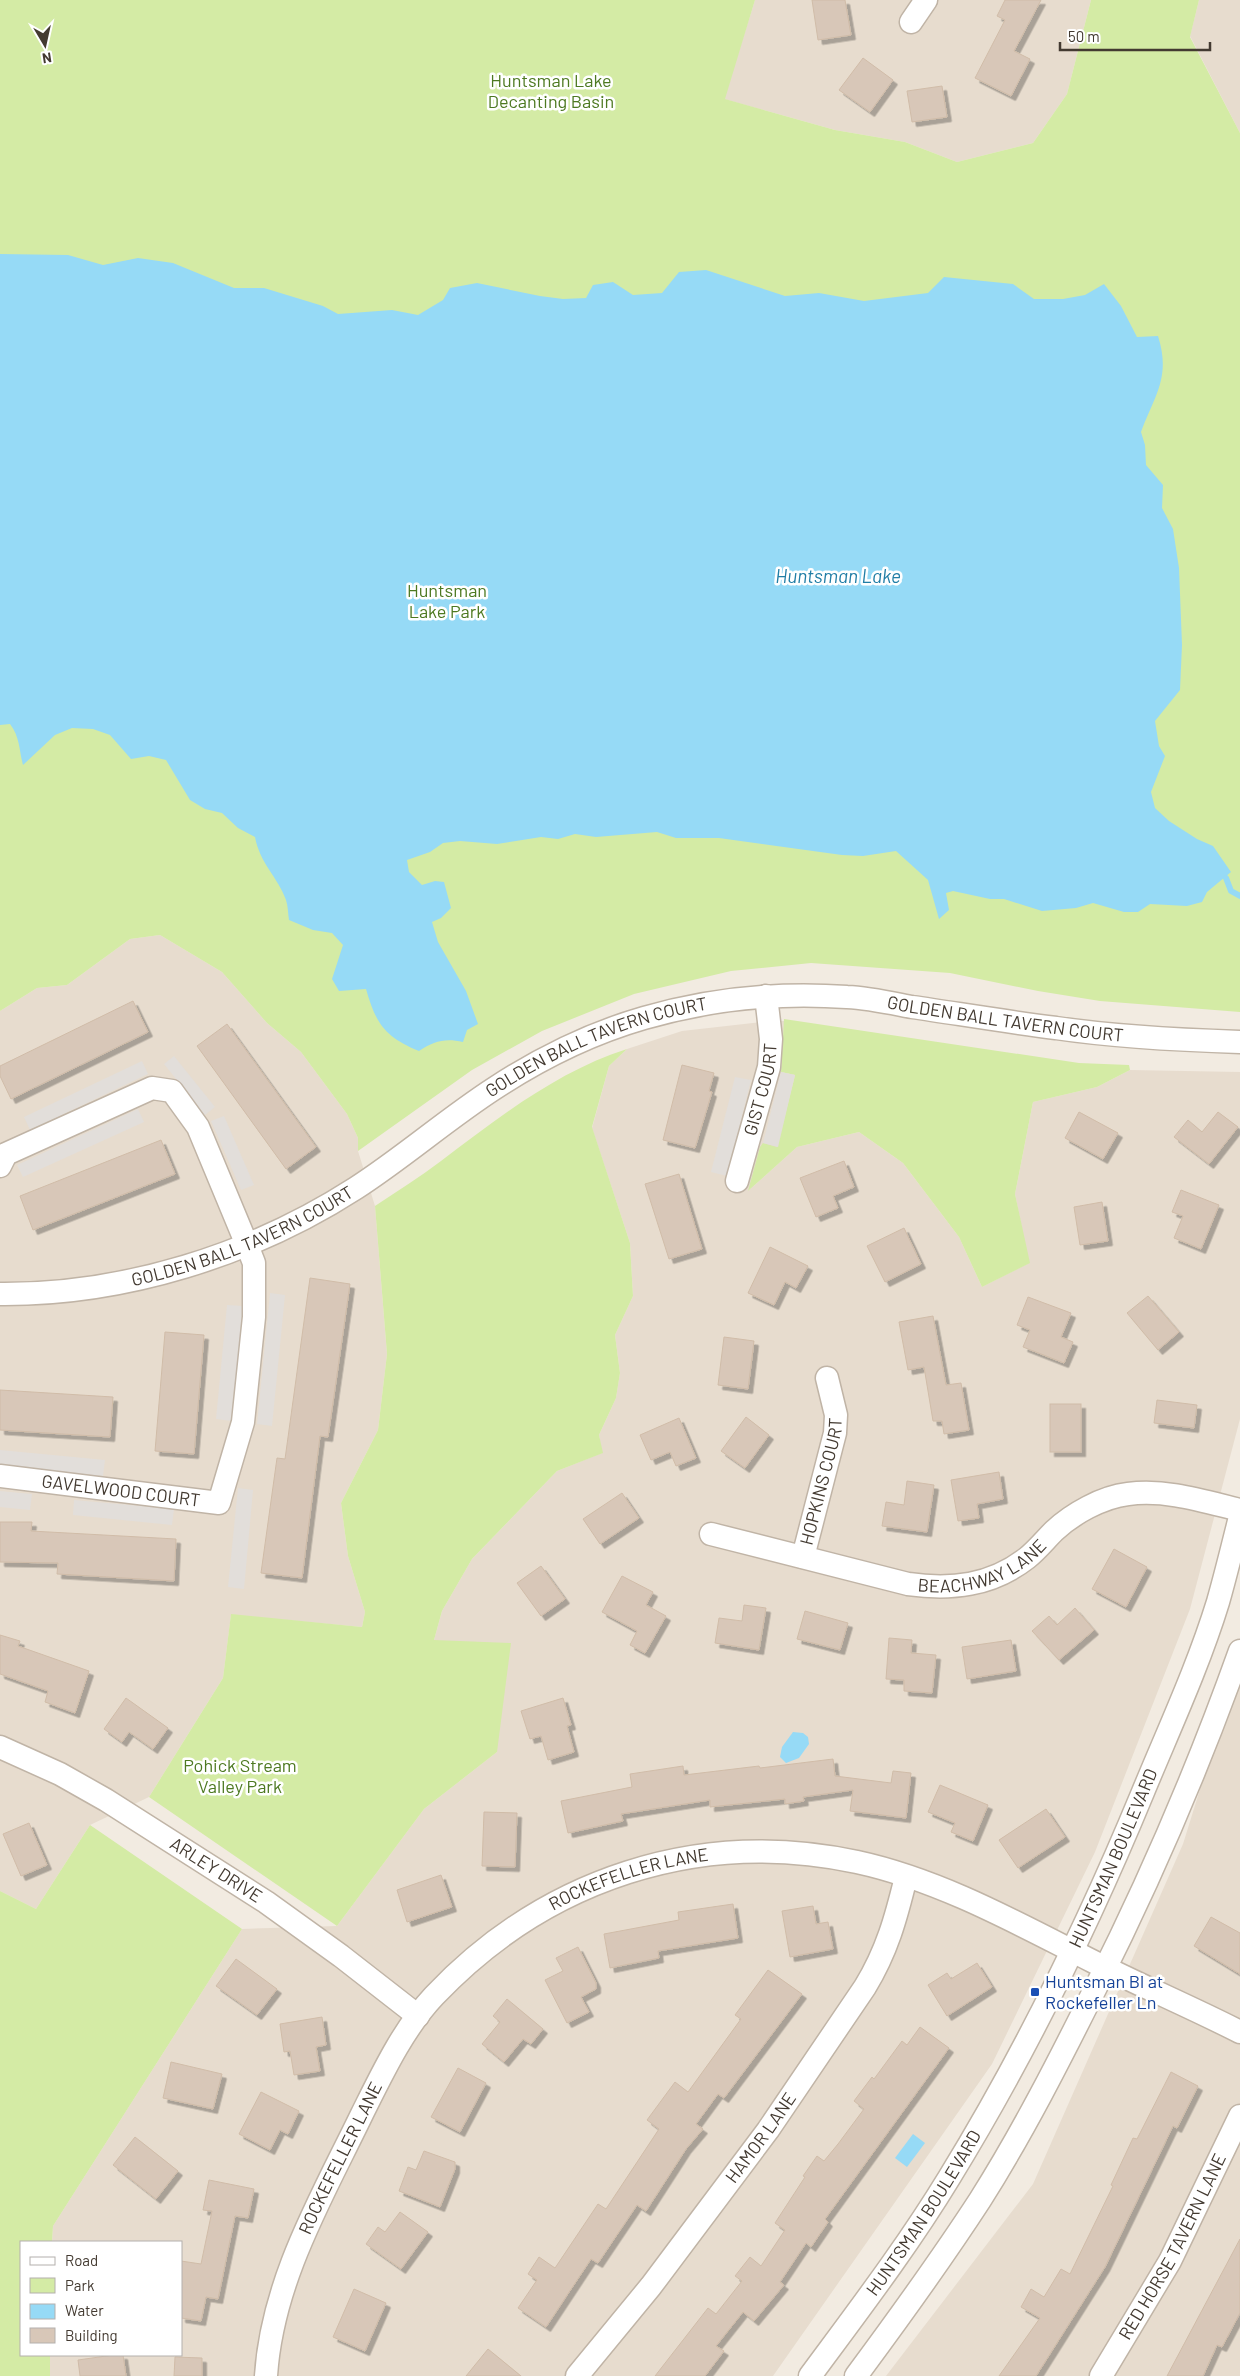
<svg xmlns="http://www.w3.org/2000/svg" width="1240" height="2376" font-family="Barlow,sans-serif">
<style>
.residential{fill:#e7dcce}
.green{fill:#d4eba5}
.parking{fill:#e2deda}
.water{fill:#96daf6}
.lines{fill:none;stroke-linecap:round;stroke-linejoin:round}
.stream{stroke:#96daf6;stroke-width:6}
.building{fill:#d8c7b8;stroke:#d0bca8;filter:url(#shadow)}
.minor-casing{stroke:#c0b4a6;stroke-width:25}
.minor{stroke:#fff;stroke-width:22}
.transit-dot{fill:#1a4fb4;stroke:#fff;stroke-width:2}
.labels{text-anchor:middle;stroke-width:5;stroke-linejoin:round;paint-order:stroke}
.park-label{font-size:18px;fill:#4d7921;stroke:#fff}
.street-label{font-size:18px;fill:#433a31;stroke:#fff}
.transit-label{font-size:18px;fill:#164399;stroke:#fff;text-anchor:start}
.water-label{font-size:19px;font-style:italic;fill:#217ea6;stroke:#fff}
</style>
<defs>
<filter id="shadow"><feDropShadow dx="4.5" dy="4.5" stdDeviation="0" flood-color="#0004"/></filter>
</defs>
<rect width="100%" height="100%" fill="#f2ebe1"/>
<!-- residential -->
<g class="residential">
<polygon points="755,0 1091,0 1067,94 1033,143 957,162 905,142 835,130 724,99"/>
<polygon points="1199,0 1240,0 1240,133 1190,36"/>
<polygon points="160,935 222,972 267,1023 301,1052 347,1114 358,1138 358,1151 375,1206 387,1354 378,1430 341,1503 348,1556 365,1612 362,1627 231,1615 223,1678 149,1797 90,1825 36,1909 0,1891 0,1011 37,988 67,985 130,939"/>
<polygon points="770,1021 784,1021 783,1056 780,1068 781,1072 795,1075 778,1147 748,1191 797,1147 859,1132 903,1163 959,1237 982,1287 1029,1263 1015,1194 1033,1102 1097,1087 1130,1070 1240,1072 1240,1419 1190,1609 1095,1852 992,2064 773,2376 50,2376 50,2355 181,2355 181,2242 52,2242 53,2226 242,1929 337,1926 424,1809 497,1752 434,1640 442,1611 472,1559 557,1471 602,1453 599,1435 616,1398 620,1373 615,1335 633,1296 630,1243 592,1128 609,1066 627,1049 682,1031"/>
<polygon points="1240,1661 1240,2376 886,2376 1033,2184 1183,1844"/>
</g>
<!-- green -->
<g class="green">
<polygon points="0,0 755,0 725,99 835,130 905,142 957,162 1033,143 1067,94 1091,0 1199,0 1190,37 1240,133 1240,1012 1100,1001 1038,991 950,973 811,963 731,971 634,994 542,1031 472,1070 358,1151 358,1138 347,1114 301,1052 267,1023 222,972 160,935 130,939 67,985 37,988 0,1011"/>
<polygon points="784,1019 1079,1063 1129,1065 1130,1070 1097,1087 1033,1102 1015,1194 1030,1263 982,1287 959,1237 903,1163 859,1132 797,1147 748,1191 760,1147 763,1143 777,1147 795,1075 781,1072"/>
<path d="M627,1049l-18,17 -17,61 38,116 3,53 -18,39 5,38 -4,25 -17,37 4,18 -46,18 -85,88 -30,52 -8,29 77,3 -14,109 -73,57 -87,117 -188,-129 74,-119 8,-64 131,13 3,-15 -17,-56 -7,-53 37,-73 9,-76 -12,-148c22,-15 45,-29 66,-45 58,-44 117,-90 186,-112z"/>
<polygon points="90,1825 242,1929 53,2226 52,2242 21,2242 21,2355 50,2355 50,2376 0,2376 0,1891 36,1909"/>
</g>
<!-- parking -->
<g class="parking">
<polygon points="174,1056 215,1107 205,1115 164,1064"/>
<polygon points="142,1061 148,1074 30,1130 24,1117"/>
<polygon points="781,1072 795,1075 778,1147 763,1143"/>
<polygon points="735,1077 751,1080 727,1176 711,1172"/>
<polygon points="138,1109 144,1122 23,1177 17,1165"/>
<polygon points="224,1116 254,1185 241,1190 211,1121"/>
<polygon points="270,1293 285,1295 272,1426 257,1424"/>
<polygon points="227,1305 243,1306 232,1421 216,1419"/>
<polygon points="0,1450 105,1460 103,1476 0,1466"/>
<polygon points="238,1488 253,1490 244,1589 228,1587"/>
<polygon points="0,1491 32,1494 30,1510 0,1507"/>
<polygon points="74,1500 174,1509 172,1525 73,1515"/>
</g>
<!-- water -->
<g class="water">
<path d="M0,254l68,1 35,10 35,-7 35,5 61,25h30l59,18 15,8 54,-4 26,5 25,-15 7,-12 27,-5 63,13 23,3 23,-1 7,-13 20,-3 20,13 29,-2 17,-21 27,-2 79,26 34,-3 45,8 64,-8 16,-16 69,7 21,15h29l22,-4 19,-11 17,22 16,31 21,-1c13,41 -3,59 -17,96l4,13 1,20 17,20 -1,23 11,21 6,39 3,77 -2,45 -25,31 4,25 6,10 -14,36 4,16 14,13 28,18 16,7 18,26 -24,20 -5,10 -15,4 -37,-2 -12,8h-14l-31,-9 -17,5 -34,3 -38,-12h-14l-37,-8 -7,2 3,17 -10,9 -11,-39 -32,-29 -33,5 -21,-1 -123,-17h-43l-19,-6 -61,5 -21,-3 -17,5 -17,-2 -44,7 -37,-3 -17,2 -13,9 -23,8 2,12 13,13 13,-4 9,1 7,26 -10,10 -9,4 6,20 28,49 12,33 -11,6 -4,12c-18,-4 -29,-1 -44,9 -34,-14 -43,-27 -53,-62l-27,2 -7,-12 11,-34 -11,-12 -19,-3 -24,-10c-1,-6 -1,-14 -3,-20 -8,-23 -26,-36 -31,-63l-17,-9 -16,-15 -17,-4 -15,-9 -24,-40 -17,-4 -18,3 -21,-24 -17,-6 -21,-1 -17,7 -32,30c-4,-15 -3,-28 -13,-41l-10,1z"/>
<polygon points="793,1732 803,1733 808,1737 809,1744 799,1758 786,1763 780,1757 782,1747"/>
<polygon points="913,2134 925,2143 907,2167 895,2158"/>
</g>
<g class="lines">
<!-- stream -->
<polyline class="stream" points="1226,878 1231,891 1240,896"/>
</g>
<!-- building -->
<g class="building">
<polygon points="812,0 845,0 851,35 818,40"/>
<polygon points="1005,0 1041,0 1014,51 1030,59 1011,96 975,78 1005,20 997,16"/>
<polygon points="863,58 893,80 870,112 839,90"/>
<polygon points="942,86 947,117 912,122 907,91"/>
<polygon points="133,1001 148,1032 11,1099 0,1076 0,1066"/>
<polygon points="227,1024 316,1147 286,1169 197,1046"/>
<polygon points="682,1065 714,1073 709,1091 712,1092 695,1148 663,1140"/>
<polygon points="1079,1112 1118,1133 1103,1159 1065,1138"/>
<polygon points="1218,1112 1238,1127 1209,1164 1174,1137 1188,1120 1202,1132"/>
<polygon points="161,1140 175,1174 33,1230 20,1196"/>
<polygon points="844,1161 854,1187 833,1196 838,1208 816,1217 800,1178"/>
<polygon points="679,1174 702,1249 669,1259 645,1184"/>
<polygon points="1181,1190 1219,1205 1201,1249 1174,1238 1183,1216 1172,1212"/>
<polygon points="1102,1202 1108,1241 1080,1245 1074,1207"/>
<polygon points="904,1228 921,1264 885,1282 867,1246"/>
<polygon points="770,1247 808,1266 796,1288 785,1282 774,1305 748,1293"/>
<polygon points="310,1278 350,1284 328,1437 320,1436 302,1578 261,1573 277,1458 285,1459"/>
<polygon points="1148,1296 1179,1332 1158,1350 1127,1313"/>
<polygon points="1028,1297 1071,1313 1061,1337 1073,1342 1064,1363 1023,1347 1030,1330 1017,1325"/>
<polygon points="933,1316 946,1385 961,1383 969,1430 944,1434 942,1421 933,1421 924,1367 908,1370 899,1322"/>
<polygon points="165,1332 204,1335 194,1454 155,1451"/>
<polygon points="724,1337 754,1341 748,1389 718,1385"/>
<polygon points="0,1390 113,1397 110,1437 0,1430"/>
<polygon points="1157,1400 1197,1405 1194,1428 1154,1423"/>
<rect x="1050" y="1404" width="31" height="48"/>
<polygon points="746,1417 769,1435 745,1468 721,1451"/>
<polygon points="679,1418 696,1458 676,1466 670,1452 651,1460 640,1435"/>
<polygon points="999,1472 1003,1499 977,1504 979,1518 958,1521 951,1480"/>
<polygon points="907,1481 934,1485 927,1532 882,1526 886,1502 904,1505"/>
<polygon points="622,1493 639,1518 600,1544 583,1519"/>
<polygon points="0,1522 32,1522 31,1531 176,1539 174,1581 57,1574 58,1563 0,1562"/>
<polygon points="1114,1549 1147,1567 1126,1607 1092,1589"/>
<polygon points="541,1566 565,1599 541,1616 517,1583"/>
<polygon points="622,1576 653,1592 646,1605 666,1616 645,1653 630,1645 637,1631 602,1612"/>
<polygon points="744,1605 766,1608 759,1650 715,1643 719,1618 742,1621"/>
<polygon points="1075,1608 1094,1630 1059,1660 1032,1631 1049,1616 1057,1625"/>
<polygon points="805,1611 848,1623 840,1650 797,1639"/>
<polygon points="0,1635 20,1641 18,1646 89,1671 75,1713 45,1702 48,1691 0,1674"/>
<polygon points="889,1638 912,1640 911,1653 936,1655 932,1693 904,1691 904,1680 886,1679"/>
<polygon points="1011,1640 1016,1671 967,1679 962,1647"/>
<polygon points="126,1698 168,1728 153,1749 129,1732 122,1742 104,1729"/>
<polygon points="563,1698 571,1725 567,1726 574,1752 548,1760 541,1736 530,1739 521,1711"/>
<polygon points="833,1759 835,1776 891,1783 893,1771 911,1773 906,1818 850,1811 853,1790 803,1797 804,1801 785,1804 785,1799 710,1807 710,1800 621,1814 623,1821 568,1833 561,1801 632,1787 630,1774 683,1766 684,1775 759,1766 760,1768"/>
<polygon points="940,1785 988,1805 973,1841 951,1832 955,1823 928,1812"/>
<polygon points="1046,1809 1065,1837 1018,1868 999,1840"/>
<polygon points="484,1812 517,1813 515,1867 482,1866"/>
<polygon points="29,1823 47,1865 21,1876 3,1834"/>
<polygon points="441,1875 452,1907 407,1922 397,1890"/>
<polygon points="733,1904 738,1938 658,1951 659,1958 610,1968 604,1934 679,1920 678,1912"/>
<polygon points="813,1906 816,1924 828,1922 833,1949 790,1957 782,1911"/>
<polygon points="1211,1917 1240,1933 1240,1974 1194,1946"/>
<polygon points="578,1947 596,1983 596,1989 581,1997 589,2012 567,2023 545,1980 563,1971 556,1958"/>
<polygon points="236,1959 277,1989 257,2015 216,1986"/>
<polygon points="977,1963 992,1987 947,2016 928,1985 947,1973 951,1979"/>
<polygon points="768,1970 802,1994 724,2098 718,2094 696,2124 703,2129 686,2149 646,2211 637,2205 598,2263 591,2259 546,2327 518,2308 537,2280 528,2274 539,2257 555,2268 598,2204 606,2209 659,2129 647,2120 675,2082 688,2092 741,2019 735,2015"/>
<polygon points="507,1999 543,2029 531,2044 523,2039 504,2062 482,2044 500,2022 493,2016"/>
<polygon points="322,2017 326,2045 316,2047 320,2071 294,2075 290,2051 284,2052 280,2024"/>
<polygon points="920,2027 949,2048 825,2219 828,2222 811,2247 806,2243 780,2282 784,2285 754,2321 743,2312 716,2346 724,2351 705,2376 655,2376 708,2308 716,2314 742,2281 735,2276 750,2257 761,2266 785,2230 775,2223 805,2177 803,2176 817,2156 824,2161 838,2144 864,2109 854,2101 872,2077 874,2079 902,2041 907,2045"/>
<polygon points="171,2062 222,2074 213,2109 163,2098"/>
<polygon points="458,2068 486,2083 460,2132 431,2117"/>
<polygon points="1171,2072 1198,2086 1177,2128 1173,2126 1105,2267 1036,2376 999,2376 1040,2318 1021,2307 1031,2289 1044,2297 1061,2269 1070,2274 1113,2186 1111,2185 1133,2138 1137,2139"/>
<polygon points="261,2092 299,2111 288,2134 280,2130 270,2150 239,2134"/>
<polygon points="135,2137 178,2171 156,2199 113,2165"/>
<polygon points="424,2151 455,2162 455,2169 440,2207 399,2191 408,2167 416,2170"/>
<polygon points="209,2180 254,2189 248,2218 235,2216 218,2299 206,2297 201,2321 181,2318 181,2261 201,2264 212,2211 203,2210"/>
<polygon points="400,2212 428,2232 401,2269 366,2244 378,2227 385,2232"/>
<polygon points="1240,2239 1240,2313 1222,2347 1217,2345 1203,2376 1167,2376"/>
<polygon points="354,2289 386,2303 365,2351 333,2337"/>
<polygon points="488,2349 521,2376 466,2376"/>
<polygon points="113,2355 123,2355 126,2376 80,2376 78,2360"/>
<polygon points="175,2357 202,2358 202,2376 174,2376"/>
</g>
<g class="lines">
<defs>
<g id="minor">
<polyline points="911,22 926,0"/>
<polyline points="0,1166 6,1154 152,1088 172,1091 198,1127 247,1245 254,1263 254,1317 243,1422 219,1503 0,1476"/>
<path id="s1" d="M737,1181l32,-114 2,-28 -5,-43"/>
<path id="s2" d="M0,1294c124,1 252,-39 356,-106 48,-31 91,-69 139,-100 46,-30 97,-55 149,-70 66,-19 134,-26 203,-21 22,1 44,6 65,10 48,7 96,15 144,21 61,9 122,12 184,14"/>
<path id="s3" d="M711,1534l197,50c43,6 83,2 119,-26 10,-8 18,-18 27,-27 18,-17 48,-34 74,-37 38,-5 75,7 112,16"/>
<path id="s4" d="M803,1557l32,-124 1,-18 -9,-37"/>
<path id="s5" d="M0,1747l60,27 46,26 160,102 75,54 77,60"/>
<path id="s6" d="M266,2376c6,-95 56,-179 96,-262 20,-40 41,-85 72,-118 111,-117 264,-168 423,-134 83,18 160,61 235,99 49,25 99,46 148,71"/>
<path id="s7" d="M577,2376l74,-90 117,-156 97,-143c22,-36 31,-69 41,-110"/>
<path id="s8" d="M810,2376c48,-65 97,-129 139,-198 76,-124 139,-253 194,-386 26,-63 55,-125 75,-190 8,-28 15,-57 22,-85"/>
<path d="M856,2376c43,-58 85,-116 124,-176 43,-68 79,-139 115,-211 55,-109 104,-223 145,-338"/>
<path id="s9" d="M1101,2376l69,-115 70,-145"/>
</g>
</defs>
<!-- minor casing -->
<use href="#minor" class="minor-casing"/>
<!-- minor -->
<use href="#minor" class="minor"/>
</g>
<!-- markers -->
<rect class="transit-dot" x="1030" y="1987" width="10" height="10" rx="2.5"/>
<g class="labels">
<!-- park labels -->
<g class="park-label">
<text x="551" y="87">Huntsman Lake<tspan x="551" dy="21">Decanting Basin</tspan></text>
<text x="447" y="597">Huntsman<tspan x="447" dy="21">Lake Park</tspan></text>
<text x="240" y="1772">Pohick Stream<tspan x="240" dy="21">Valley Park</tspan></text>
</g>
<!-- street labels -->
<g class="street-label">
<text dy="6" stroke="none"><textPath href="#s2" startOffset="1078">GOLDEN BALL TAVERN COURT</textPath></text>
<text dy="6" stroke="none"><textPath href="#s2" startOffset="658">GOLDEN BALL TAVERN COURT</textPath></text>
<text dy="6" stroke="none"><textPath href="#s1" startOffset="95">GIST COURT</textPath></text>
<text dy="6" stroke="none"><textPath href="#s2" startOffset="252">GOLDEN BALL TAVERN COURT</textPath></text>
<text dy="6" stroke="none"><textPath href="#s4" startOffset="78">HOPKINS COURT</textPath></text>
<text transform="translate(121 1491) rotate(7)" y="6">GAVELWOOD COURT</text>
<text dy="6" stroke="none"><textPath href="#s3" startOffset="282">BEACHWAY LANE</textPath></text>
<text dy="6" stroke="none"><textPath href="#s8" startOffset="602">HUNTSMAN BOULEVARD</textPath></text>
<text dy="6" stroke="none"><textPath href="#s5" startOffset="249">ARLEY DRIVE</textPath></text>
<text dy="6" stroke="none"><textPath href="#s6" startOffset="651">ROCKEFELLER LANE</textPath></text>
<text dy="6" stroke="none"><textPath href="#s7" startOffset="301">HAMOR LANE</textPath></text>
<text dy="6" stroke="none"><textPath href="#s6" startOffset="232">ROCKEFELLER LANE</textPath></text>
<text dy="6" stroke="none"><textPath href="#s8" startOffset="199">HUNTSMAN BOULEVARD</textPath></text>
<text dy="6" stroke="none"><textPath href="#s9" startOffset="148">RED HORSE TAVERN LANE</textPath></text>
</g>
<!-- transit labels -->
<g class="transit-label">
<text x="1045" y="1988">Huntsman Bl at<tspan x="1045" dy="21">Rockefeller Ln</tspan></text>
</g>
<!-- water labels -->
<g class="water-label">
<text x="838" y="583">Huntsman Lake</text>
</g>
</g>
<!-- legend -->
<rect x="20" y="2241" width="162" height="115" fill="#ffffff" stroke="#b4b0ad"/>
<rect x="30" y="2257" width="25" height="8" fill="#ffffff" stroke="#b4b0ad"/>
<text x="65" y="2266" font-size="15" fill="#433a31">Road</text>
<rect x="30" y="2278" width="25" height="15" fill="#d4eba5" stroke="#b4b0ad"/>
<text x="65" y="2291" font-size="15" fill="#433a31">Park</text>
<rect x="30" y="2304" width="25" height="15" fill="#96daf6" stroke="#b4b0ad"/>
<text x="65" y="2316" font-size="15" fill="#433a31">Water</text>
<rect x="30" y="2328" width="25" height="15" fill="#d8c7b8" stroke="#b4b0ad"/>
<text x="65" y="2341" font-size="15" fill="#433a31">Building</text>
<!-- north arrow -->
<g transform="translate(45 45) rotate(171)" stroke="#ffffff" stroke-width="4" paint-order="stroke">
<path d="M0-4L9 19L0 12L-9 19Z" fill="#433a31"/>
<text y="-8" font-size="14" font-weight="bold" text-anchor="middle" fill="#433a31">N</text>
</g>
<!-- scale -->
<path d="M1060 42v8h150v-8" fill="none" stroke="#433a31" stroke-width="2.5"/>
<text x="1068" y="42" font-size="15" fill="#433a31" stroke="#ffffff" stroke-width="4" paint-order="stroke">50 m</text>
</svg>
